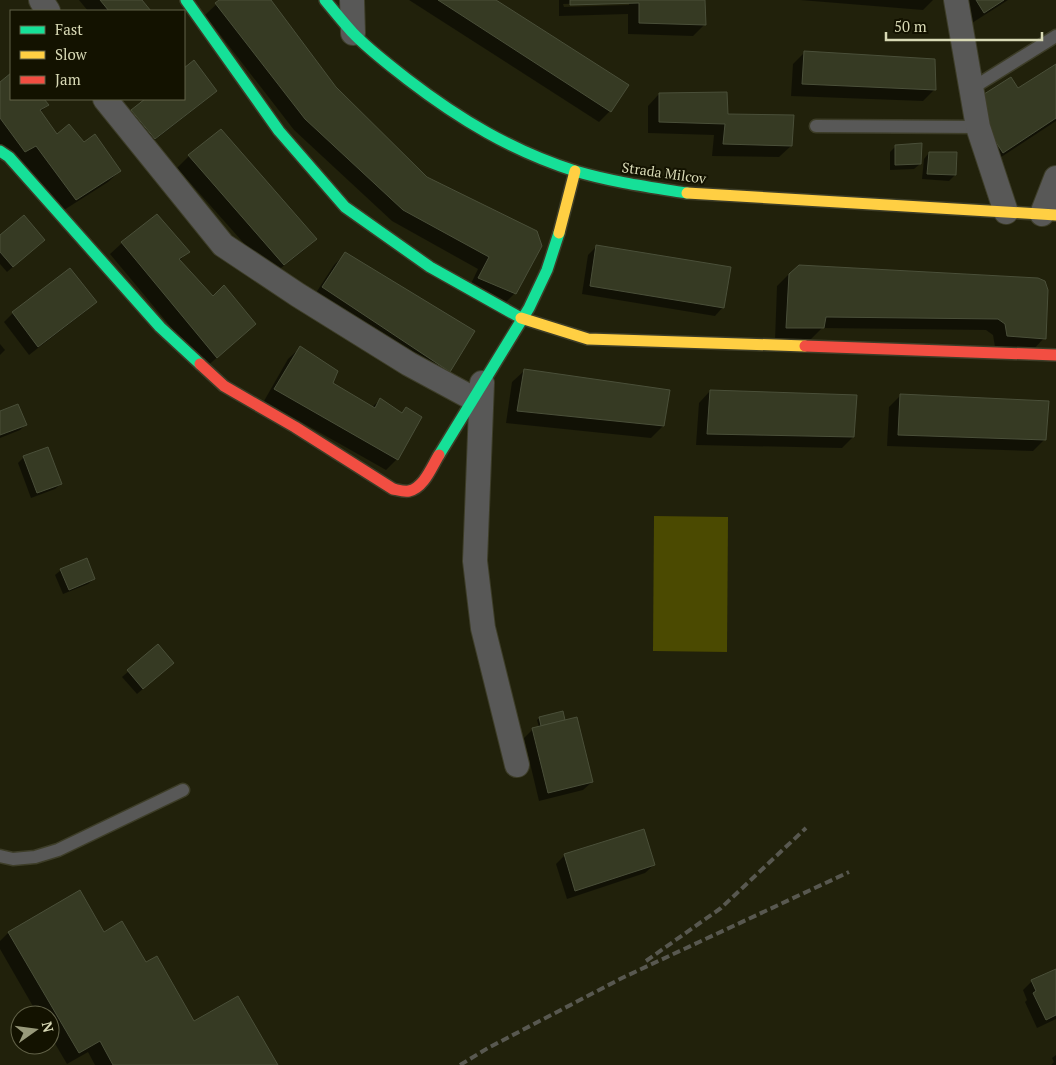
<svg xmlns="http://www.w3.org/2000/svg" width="1056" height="1065" font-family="'PT Serif',serif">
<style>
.garden{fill:#4b4a01}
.shadow{fill:#0007;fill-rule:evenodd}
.building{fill:#363a23;stroke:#4a4f39}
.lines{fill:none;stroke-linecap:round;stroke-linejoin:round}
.lane-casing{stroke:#3d3d28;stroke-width:15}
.street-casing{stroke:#3d3d28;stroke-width:26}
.fast-casing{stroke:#3d3d28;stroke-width:14}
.slow-casing{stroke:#3d3d28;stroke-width:14}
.jam-casing{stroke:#3d3d28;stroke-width:14}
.lane{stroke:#585857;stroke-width:12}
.street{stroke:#585857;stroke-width:24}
.fast{stroke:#16e098;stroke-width:11}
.slow{stroke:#ffcf43;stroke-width:11}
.jam{stroke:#f24e42;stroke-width:11}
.rail{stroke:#585850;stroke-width:4;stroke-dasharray:8 4;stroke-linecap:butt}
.labels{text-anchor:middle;stroke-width:4;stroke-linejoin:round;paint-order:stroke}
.street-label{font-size:14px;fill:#d8d9b5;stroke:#131200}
</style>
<rect width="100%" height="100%" fill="#21210b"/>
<!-- garden -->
<polygon class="garden" points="654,516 728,517 727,652 653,651"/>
<!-- shadow -->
<g class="shadow">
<polygon points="79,0 140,0 149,11 88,11"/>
<polygon points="221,0 269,0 335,87 426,178 536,232 515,293 503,305 468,290 478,269 392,221 294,130 205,15"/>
<polygon points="409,0 494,0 610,111 599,122"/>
<path d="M559,0h145l1,24 -12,12 -65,-2v-20l-69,2zM629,2v3l-65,2 -1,-3z"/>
<polygon points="800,0 933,0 923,10"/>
<polygon points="957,0 1008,0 972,23"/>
<polygon points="804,53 935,89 923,101 791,96 793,64"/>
<polygon points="194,61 207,99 146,147 123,119 147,99 184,99 184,69"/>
<polygon points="1056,65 1056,121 992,163 974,114 1018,89"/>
<polygon points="11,74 11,99 42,99 48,105 40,112 56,136 83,144 120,171 108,182 64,210 0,145 0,83"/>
<polygon points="659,94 727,115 791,146 779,157 712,156 714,135 648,133 648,106"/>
<polygon points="221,131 316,238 304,250 272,275 177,168 189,156"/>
<polygon points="896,146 920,164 914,169 890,170 890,152"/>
<polygon points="929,153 955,175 949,181 922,179 924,159"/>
<polygon points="0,237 38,245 7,272 0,264"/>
<polygon points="122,243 188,252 179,261 213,298 255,324 243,335 205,368 110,254"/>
<polygon points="597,246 723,307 715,316 582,294 588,255"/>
<polygon points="345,254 473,332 449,372 438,383 312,299 334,265"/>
<polygon points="789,274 1037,279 1044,338 1033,350 995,347 993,335 986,330 822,328 811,339 775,340 777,286"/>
<polygon points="95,302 86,311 29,355 4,322 13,313"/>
<polygon points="0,344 5,350 0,355"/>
<polygon points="300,348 331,383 372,407 380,400 401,414 406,409 397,459 386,470 264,401 288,359"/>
<polygon points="524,371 668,391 663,426 651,438 506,423 512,382"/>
<polygon points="710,391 853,437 842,448 696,445 699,403"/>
<polygon points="900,396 1045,439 1033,451 887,446 889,407"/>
<polygon points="0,413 25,425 20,430 0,438"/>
<polygon points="24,457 61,484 55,489 31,498 18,463"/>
<polygon points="61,570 94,579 88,584 63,594 55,575"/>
<polygon points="158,646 167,668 137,694 122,677"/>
<polygon points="540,718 565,721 592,782 583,790 539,801 524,738 533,729 539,727 537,720"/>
<polygon points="643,830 654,865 645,873 567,899 556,864 564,856"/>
<polygon points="8,933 104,934 146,964 194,1023 276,1065 95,1065 88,1052 67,1064 50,1035 50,1015 38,1015 0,949 0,941"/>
<polygon points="1056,970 1056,1019 1037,1028 1025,1002 1027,1000 1023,990 1032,981"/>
<polygon points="1056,1055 1056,1065 1051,1065 1054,1062 1052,1058"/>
</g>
<!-- building -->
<g class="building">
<polygon points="100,0 142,0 151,11 109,11"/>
<polygon points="219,0 271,0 336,87 427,177 537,231 542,246 516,294 478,278 489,257 403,210 305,119 215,3"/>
<polygon points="438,0 496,0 629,85 611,112"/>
<polygon points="570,0 705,0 706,25 639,23 639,3 570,5"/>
<polygon points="976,0 1004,0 984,13"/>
<polygon points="804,51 935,59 936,90 802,84"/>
<polygon points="194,60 217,91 155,139 131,110 145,99 184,99 184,68"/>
<polygon points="1056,64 1056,118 1003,153 986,127 981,96 1011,77 1018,88"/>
<polygon points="11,73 11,99 44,99 49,105 40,110 57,134 69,124 84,142 95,134 121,171 76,200 36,146 25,152 0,118 0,82"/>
<polygon points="727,92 728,114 794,115 792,146 723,144 725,124 659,122 659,93"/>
<polygon points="221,129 317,239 284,265 188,155"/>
<polygon points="922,143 921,164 895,165 895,145"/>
<polygon points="929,152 957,152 956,175 927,174"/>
<polygon points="157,214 190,252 179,259 213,296 224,285 256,324 217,358 121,242"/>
<polygon points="24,215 45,240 13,267 0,252 0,235"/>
<polygon points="596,245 731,267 724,308 590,286"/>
<polygon points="345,252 475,331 450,372 322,287"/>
<polygon points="799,265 1038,278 1045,281 1048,290 1046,339 1007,336 1005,324 998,319 826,317 824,328 786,328 789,274"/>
<polygon points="70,268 97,302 38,347 12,312"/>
<polygon points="300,346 338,371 333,383 375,408 380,398 402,413 406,407 422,417 398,460 274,389"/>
<polygon points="524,369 670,390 664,426 517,411"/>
<polygon points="710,390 857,395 854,437 707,434"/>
<polygon points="900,394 1049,401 1046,440 898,435"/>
<polygon points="18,404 27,425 0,435 0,411"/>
<polygon points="48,447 62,484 37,493 23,456"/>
<polygon points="87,558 95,579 69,590 60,569"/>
<polygon points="158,644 174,663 143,689 127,670"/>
<polygon points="563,711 565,720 541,726 539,717"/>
<polygon points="577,717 593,782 548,793 532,728"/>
<polygon points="644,829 655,865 575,891 564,854"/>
<polygon points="80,890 104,932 122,921 146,962 157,956 194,1021 238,996 278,1065 113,1065 100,1041 79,1053 8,932"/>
<polygon points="1056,969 1056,1015 1046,1020 1033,993 1036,991 1031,980"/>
</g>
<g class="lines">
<defs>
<g id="lane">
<polyline points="971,89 1056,36"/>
<polyline points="816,126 978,127"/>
<polyline points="0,856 13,859 35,857 58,850 183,790"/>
</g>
<g id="street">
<polyline points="41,0 48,11"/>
<polyline points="352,0 353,33"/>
<polyline points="956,0 978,127 1006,212"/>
<polyline points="105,99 223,245 298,295 409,364 472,398"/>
<polyline points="1042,214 1056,178"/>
<polyline points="482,383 475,561 483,628 517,765"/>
</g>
<g id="fast">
<polyline points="186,0 279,131 345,207 430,267 521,318"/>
<path d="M325,0c9,11 18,22 27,32 16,17 36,32 55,47 52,40 105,72 168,92 37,11 74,16 112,22"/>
<polyline points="0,151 9,157 160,327 200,364"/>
<polyline points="439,455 529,308 547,270 559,233"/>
</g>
<g id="slow">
<polyline points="687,193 1056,215"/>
<polyline points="559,233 575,171"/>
<polyline points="521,318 588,339 805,346"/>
</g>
<g id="jam">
<polyline points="805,346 1056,355"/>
<path d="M200,364l24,22 71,41 98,62c5,1 11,3 16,2 15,-3 23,-25 30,-36"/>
</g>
</defs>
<!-- lane casing -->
<use href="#lane" class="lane-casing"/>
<!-- street casing -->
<use href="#street" class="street-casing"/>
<!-- fast casing -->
<use href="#fast" class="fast-casing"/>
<!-- slow casing -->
<use href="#slow" class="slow-casing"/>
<!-- jam casing -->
<use href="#jam" class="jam-casing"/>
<!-- lane -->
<use href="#lane" class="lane"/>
<!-- street -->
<use href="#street" class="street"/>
<!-- fast -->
<use href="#fast" class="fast"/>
<!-- slow -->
<use href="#slow" class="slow"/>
<!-- jam -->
<use href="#jam" class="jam"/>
<!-- rail -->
<g class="rail">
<polyline points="646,961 721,908 806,828"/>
<polyline points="460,1065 488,1048 622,978 849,872"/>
</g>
</g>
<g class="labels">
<!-- street labels -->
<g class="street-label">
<text transform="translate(664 173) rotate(8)" y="5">Strada Milcov</text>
</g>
</g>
<!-- legend -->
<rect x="10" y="10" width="175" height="90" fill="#131200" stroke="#626248"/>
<rect x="20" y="26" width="25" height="8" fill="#16e098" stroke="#626248"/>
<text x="55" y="35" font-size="15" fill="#d8d9b5">Fast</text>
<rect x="20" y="51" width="25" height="8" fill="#ffcf43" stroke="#626248"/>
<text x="55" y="60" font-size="15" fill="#d8d9b5">Slow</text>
<rect x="20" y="76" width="25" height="8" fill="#f24e42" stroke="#626248"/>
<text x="55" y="85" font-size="15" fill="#d8d9b5">Jam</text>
<!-- north arrow -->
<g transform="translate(35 1030) rotate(76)"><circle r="24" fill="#131200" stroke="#626248"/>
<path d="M0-4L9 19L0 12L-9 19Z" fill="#98997a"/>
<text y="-8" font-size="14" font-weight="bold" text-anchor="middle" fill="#d8d9b5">N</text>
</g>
<!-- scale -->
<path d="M886 32v8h156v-8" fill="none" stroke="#d8d9b5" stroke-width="2.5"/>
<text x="894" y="32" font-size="15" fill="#d8d9b5" stroke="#131200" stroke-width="4" paint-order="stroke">50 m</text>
</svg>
